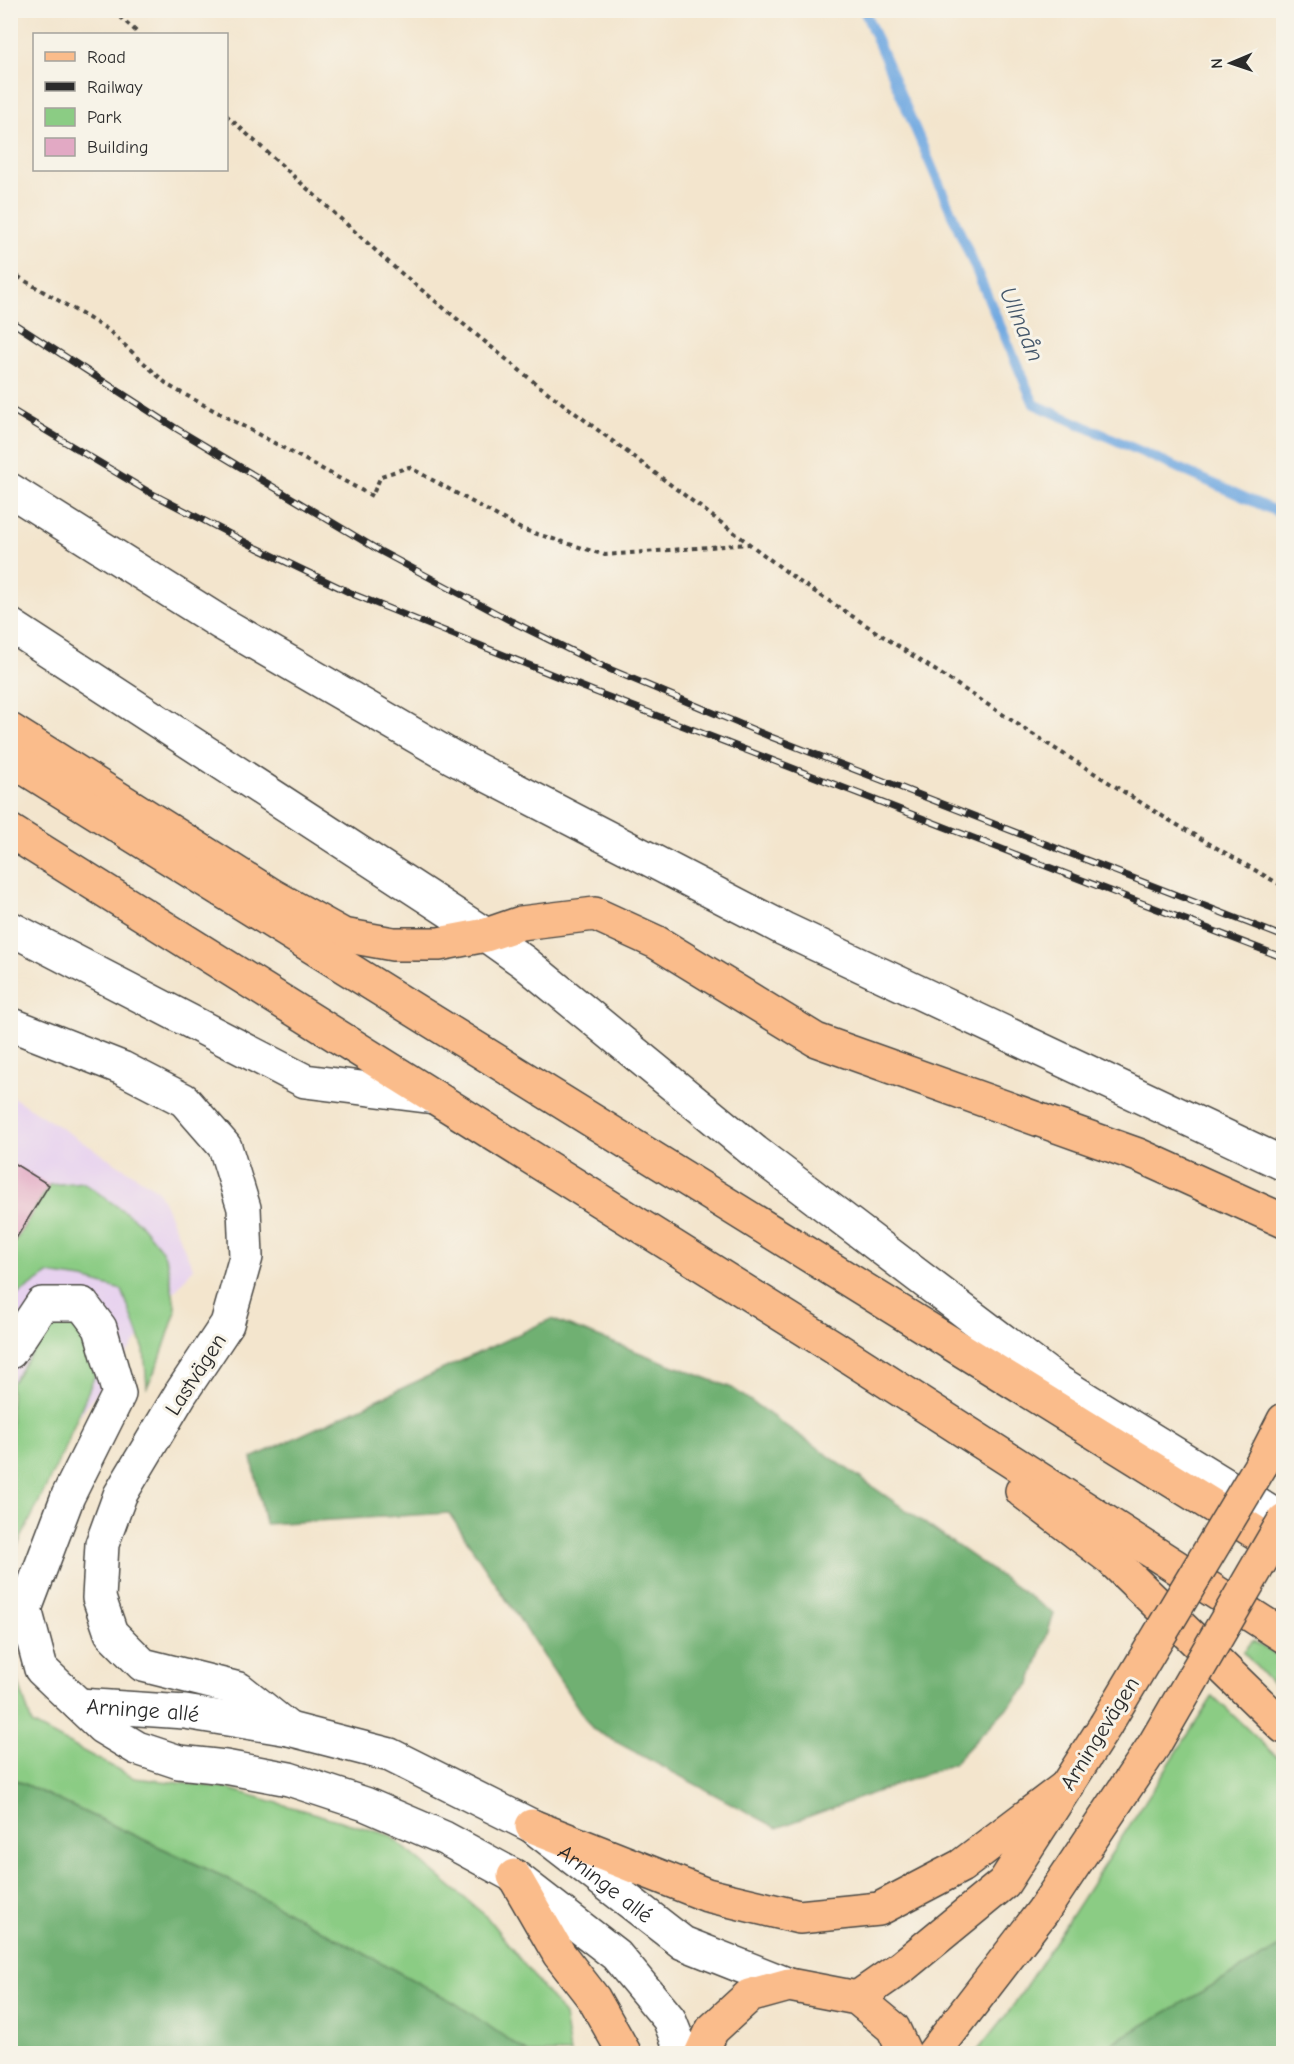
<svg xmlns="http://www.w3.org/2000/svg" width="1294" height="2064" font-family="'Comic Neue',sans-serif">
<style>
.built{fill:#e7d2ef}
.green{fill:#8bcc84;stroke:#5b7c58;stroke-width:1.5}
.forest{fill:#70b072;stroke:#4e6e4e;stroke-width:1.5}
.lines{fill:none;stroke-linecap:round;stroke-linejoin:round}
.stream{stroke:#73aae1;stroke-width:10}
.building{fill:#e2a9c4}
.minor-casing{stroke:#494743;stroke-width:36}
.major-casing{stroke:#494743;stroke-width:36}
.highway-casing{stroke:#494743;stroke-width:36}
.path{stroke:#494743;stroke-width:4;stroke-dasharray:4.5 4.5;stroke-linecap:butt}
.minor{stroke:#fff;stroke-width:33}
.major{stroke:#fabc8b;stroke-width:33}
.highway{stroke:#fabc8b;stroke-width:33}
.rail-casing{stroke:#2b2b2b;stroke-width:7}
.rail{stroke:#f7f3e8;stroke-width:4.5;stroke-dasharray:14;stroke-linecap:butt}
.major-bridge-casing{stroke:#494743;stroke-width:36;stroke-linecap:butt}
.major-bridge{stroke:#fabc8b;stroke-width:33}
.labels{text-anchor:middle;stroke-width:6;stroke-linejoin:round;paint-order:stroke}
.street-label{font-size:22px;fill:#2b2b2b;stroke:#f7f3e8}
.water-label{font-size:24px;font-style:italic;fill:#44576b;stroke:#f7f3e8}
</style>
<rect width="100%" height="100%" fill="#f7f3e8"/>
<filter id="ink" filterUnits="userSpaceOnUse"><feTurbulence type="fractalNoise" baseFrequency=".0167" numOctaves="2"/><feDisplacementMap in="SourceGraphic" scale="12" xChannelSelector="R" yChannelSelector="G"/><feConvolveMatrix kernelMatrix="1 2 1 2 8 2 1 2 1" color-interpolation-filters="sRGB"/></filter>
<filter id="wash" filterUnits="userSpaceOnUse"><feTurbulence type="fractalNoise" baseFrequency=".008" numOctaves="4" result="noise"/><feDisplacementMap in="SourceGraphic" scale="24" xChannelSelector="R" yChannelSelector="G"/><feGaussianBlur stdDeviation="1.35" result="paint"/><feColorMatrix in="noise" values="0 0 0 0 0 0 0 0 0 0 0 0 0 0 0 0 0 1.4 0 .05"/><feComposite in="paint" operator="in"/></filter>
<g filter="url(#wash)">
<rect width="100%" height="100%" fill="#f3e5cd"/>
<!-- built -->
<polygon class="built" points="11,1096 158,1190 193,1268 11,1504"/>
<!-- green -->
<g class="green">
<polygon points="83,1182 139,1222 161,1249 167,1261 176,1311 159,1362 147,1387 144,1350 122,1290 83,1279 48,1274 15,1297 11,1304 11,1248 49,1185"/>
<polygon points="62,1323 83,1331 95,1375 62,1454 11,1559 11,1384 45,1333"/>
<polygon points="1253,1641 1283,1659 1283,1696 1243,1652"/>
<polygon points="10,1656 32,1724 134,1778 226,1788 389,1835 486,1916 564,2015 570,2053 528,2053 499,2034 224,1877 11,1778"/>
<polygon points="1213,1696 1283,1763 1283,1945 1095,2053 975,2054 1011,2009"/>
</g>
<!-- forest -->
<g class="forest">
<polygon points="551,1319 732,1388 1054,1614 1030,1684 953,1764 777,1828 592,1729 449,1513 265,1524 252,1458"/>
<polygon points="11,1778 224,1877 455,2003 528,2053 11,2053"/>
<polygon points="1283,1945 1283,2053 1095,2053"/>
</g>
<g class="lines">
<!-- stream -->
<polyline class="stream" points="864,10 1034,404 1284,515"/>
</g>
<g id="blocks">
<!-- building -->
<polygon class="building" points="10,1161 49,1185 10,1248"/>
</g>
</g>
<g filter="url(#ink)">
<use href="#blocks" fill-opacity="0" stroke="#494743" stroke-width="1.5"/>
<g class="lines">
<defs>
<g id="minor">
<polyline points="10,490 221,623 452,757 784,929 1284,1164"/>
<polyline points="10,625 486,935 524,962 755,1152 1055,1380 1284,1521"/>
<polyline points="10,928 305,1081 434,1097"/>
<polyline points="10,1024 122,1068 184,1100 225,1147 244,1208 246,1257 227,1324 181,1393 120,1495 102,1544 99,1598 111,1633 143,1665 239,1689 289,1729"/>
<polyline points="10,1352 42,1304 82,1304 100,1328 119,1394 68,1496 25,1609 41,1669 102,1727 137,1748 179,1762 225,1767 289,1779 365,1804 444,1838 514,1876 616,1955 669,2019 683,2054"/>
<path id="s1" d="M79,1705l106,7 104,17 101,26 142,71 151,117 106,42"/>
</g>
<g id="major">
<polyline points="1261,1465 1284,1420"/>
<polyline points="532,1826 707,1895 799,1917 879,1909 961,1866 1068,1785"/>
<polyline points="514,1876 559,1954 594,1999 625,2054"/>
<polyline points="857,1998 903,1966 1004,1883 1105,1726"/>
<polyline points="701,2054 712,2030 749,1996 789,1985 857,1998 893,2028 905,2054"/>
<polyline points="933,2054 1043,1911 1154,1745"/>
</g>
<g id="highway">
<polyline points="10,730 273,896 343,935 393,944 439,944 486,935 521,923 595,914 656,942 816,1040 1138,1155 1284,1221"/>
<polyline points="10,759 1284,1550"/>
<polyline points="10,831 832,1346 1284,1636"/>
<polyline points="1022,1491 1110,1558 1284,1727"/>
</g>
</defs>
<!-- minor casing -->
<use href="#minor" class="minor-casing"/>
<!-- major casing -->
<use href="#major" class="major-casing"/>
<!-- highway casing -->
<use href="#highway" class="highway-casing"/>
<!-- path -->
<g class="path">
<polyline points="113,10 139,34"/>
<polyline points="226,115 395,268 534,382 800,582 1051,746 1167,819 1284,887"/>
<polyline points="10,272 107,329 169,386 372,496 381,476 409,467 521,529 605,555 749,544"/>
</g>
<!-- minor -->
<use href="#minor" class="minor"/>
<!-- major -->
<use href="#major" class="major"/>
<!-- highway -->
<use href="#highway" class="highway"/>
<defs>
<g id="rail">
<polyline points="10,321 177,429 380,551 511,621 602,666 771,737 1284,937"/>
<polyline points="10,409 147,491 257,548 355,595 593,691 1284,958"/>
</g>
</defs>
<!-- rail casing -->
<use href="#rail" class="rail-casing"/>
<!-- rail -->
<use href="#rail" class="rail"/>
<defs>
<g id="major-bridge">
<polyline points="1105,1726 1261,1465"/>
<polyline points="1154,1745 1284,1521"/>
</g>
</defs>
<!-- major-bridge casing -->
<use href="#major-bridge" class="major-bridge-casing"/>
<!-- major-bridge -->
<use href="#major-bridge" class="major-bridge"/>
</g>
</g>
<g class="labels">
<!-- street labels -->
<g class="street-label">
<text transform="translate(195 1374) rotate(-57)" y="8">Lastvägen</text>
<text dy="8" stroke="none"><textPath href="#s1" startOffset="64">Arninge allé</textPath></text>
<text transform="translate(1099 1733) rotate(-58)" y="8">Arningevägen</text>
<text dy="8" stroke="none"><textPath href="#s1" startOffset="568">Arninge allé</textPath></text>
</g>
<!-- water labels -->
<g class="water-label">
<text transform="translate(1022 324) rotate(67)" y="8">Ullnaån</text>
</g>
</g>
<!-- margin -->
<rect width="1294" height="2064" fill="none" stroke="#f7f3e8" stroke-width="36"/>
<!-- legend -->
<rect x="33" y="33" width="195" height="138" fill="#f7f3e8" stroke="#a5a39c" stroke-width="1.5"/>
<rect x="45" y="52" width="30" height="9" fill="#fabc8b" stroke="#a5a39c" stroke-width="1.5"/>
<text x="87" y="63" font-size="18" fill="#2b2b2b">Road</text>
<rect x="45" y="82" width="30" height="9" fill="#2b2b2b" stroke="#a5a39c" stroke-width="1.5"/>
<text x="87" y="93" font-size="18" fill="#2b2b2b">Railway</text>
<rect x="45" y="108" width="30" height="18" fill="#8bcc84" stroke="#a5a39c" stroke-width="1.5"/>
<text x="87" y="123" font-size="18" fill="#2b2b2b">Park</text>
<rect x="45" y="138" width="30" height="18" fill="#e2a9c4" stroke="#a5a39c" stroke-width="1.5"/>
<text x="87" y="153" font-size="18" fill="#2b2b2b">Building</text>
<!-- north arrow -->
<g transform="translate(1231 63) rotate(268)" stroke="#f7f3e8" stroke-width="4.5" paint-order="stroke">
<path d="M0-4.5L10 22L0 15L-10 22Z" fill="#2b2b2b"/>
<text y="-9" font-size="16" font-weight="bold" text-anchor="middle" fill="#2b2b2b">N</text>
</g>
</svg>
